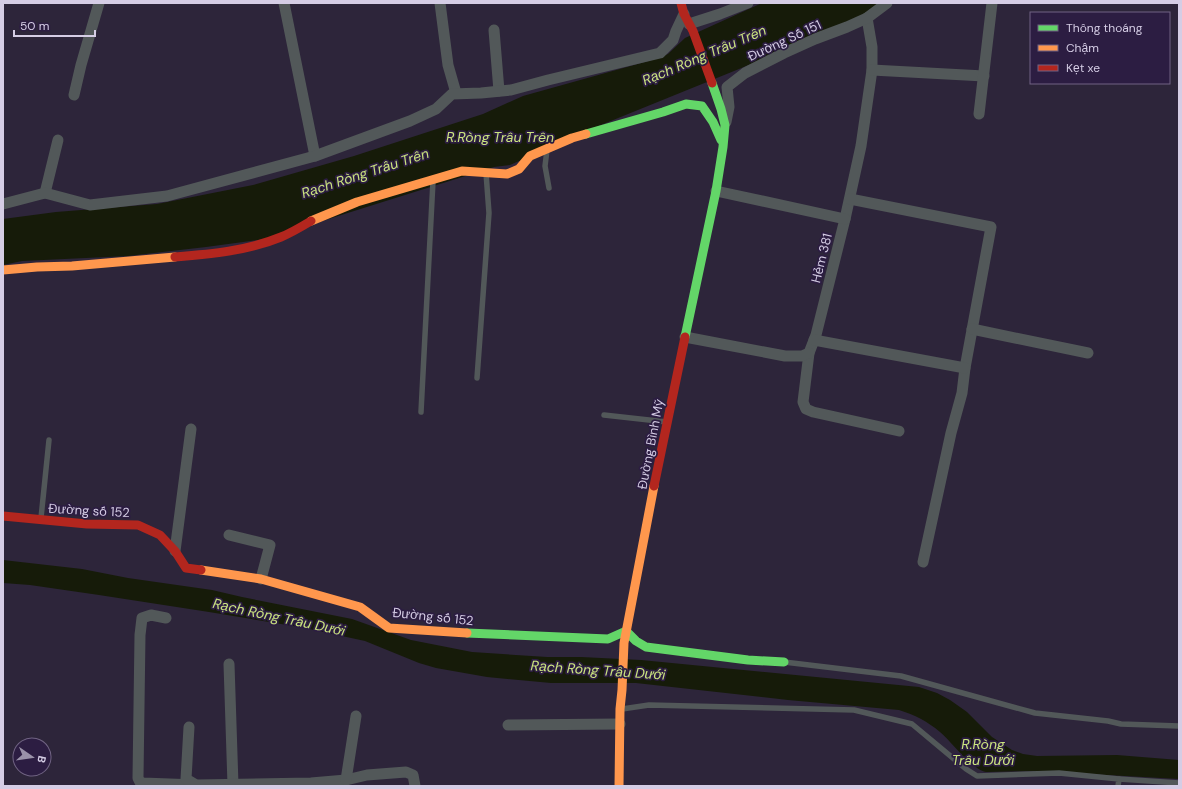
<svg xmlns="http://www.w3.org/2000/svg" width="1182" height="789" font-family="'DM Sans',sans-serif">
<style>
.water{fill:#161b09}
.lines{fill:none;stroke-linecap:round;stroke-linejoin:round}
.lane{stroke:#525859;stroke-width:5.5}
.street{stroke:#525859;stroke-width:11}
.fast{stroke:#63d668;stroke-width:9}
.slow{stroke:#ff974d;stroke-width:9}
.jam{stroke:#b3261e;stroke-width:9}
.labels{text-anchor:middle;stroke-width:3.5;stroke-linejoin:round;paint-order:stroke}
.street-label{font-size:13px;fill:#d5cde5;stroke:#2c1d42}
.water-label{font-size:14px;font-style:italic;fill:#cbe47f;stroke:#2c1d42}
</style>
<rect width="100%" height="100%" fill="#2d253a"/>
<!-- water -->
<g class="water">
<polygon points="762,3 881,3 858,19 739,69 596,127 510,165 494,167 265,239 206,247 128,256 22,261 3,265 3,219 56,212 157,204 253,185 354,156 483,114 523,96 652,60 668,54 685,38"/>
<path d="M3,560l79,9 46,9 84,12 30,7 110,22 59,21 61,12 75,5h34l60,3 278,27 18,6 13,7 17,12 25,25 20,13 11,4 14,2 80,-1 62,5v19l-145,-8 -48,1c-15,-3 -34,-30 -46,-40 -13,-11 -25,-17 -41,-22l-111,-10 -152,-17h-85l-64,-6 -51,-9 -17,-5 -54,-22 -60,-13 -96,-16 -110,-17 -69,-10 -27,-2z"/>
</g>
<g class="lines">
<!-- lane -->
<g class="lane">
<polyline points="547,150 545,166 549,188"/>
<polyline points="477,378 489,213 486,173"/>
<polyline points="421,412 433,181"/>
<polyline points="604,415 667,422"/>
<polyline points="41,518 49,440"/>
<polyline points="784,662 901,676 1035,713 1108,721 1121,724 1179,726"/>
<polyline points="622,709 649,705 854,710 912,724 966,769 977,776 1059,773 1119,779 1118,786"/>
<polyline points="1119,779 1179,783"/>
</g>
<!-- street -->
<g class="street">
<polyline points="284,3 315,156"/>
<polyline points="440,3 448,65 456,93"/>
<polyline points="867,18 872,47 872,70 861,146 845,219 816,335 809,353 803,402 806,409 813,412 899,431"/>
<polyline points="689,24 720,14 748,3"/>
<polyline points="494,30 499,91"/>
<polyline points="872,70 984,76"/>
<polyline points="74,95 81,65 99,3"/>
<polyline points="979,114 992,3"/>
<polyline points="726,122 729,107 727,87 745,73 784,53 815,39 847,27 867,18 887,3"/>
<polyline points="716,191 845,219"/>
<polyline points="45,193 58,140"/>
<polyline points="850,199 991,227 965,368 962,393 951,433 923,562"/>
<polyline points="3,204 45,193 90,205 167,196 315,156 410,121 436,109 452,94 481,93 511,90 548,80 660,53 673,40 676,31 684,14"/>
<polyline points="972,329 1088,353"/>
<polyline points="685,337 785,356 802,356 809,353"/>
<polyline points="814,340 965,368"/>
<polyline points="229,535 270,545 261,579"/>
<polyline points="175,551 191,429"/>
<polyline points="166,618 151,615 142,618 140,635 138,778 140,782 143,783 196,785"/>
<polyline points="229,664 233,785"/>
<polyline points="508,725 620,724"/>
<polyline points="189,727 186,779 196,785 311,783 346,780 367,775 406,772 413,775 415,786"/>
<polyline points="346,780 356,716"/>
</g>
<!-- fast -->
<g class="fast">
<polyline points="586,134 663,112 686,104 702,106 713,122 721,140"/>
<polyline points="685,337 716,191 723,147 725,125 721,109 712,83"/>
<polyline points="467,633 608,639 626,631 636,641 646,647 748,660 784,662"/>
</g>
<!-- slow -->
<g class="slow">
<polyline points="311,221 357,202 462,171 507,174 519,169 530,156 572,138 586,134"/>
<polyline points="3,270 37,267 72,266 175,257"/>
<polyline points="201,570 261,579 360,607 389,628 467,633"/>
<polyline points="619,786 620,709 622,690 624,643 654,486"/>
</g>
<!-- jam -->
<g class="jam">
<polyline points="681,3 684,14 693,31 712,83"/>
<path d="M175,257c36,-3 72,-6 106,-20 10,-4 20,-10 30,-16"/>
<polyline points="654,486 685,337"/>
<polyline points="3,516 87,524 138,525 160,535 175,551 186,568 201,570"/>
</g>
</g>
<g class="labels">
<!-- street labels -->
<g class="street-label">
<text transform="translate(784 40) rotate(-25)" y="5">Đường Số 151</text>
<text transform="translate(821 258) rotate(-76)" y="5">Hẻm 381</text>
<text transform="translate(650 444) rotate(-79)" y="5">Đường Bình Mỹ</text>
<text transform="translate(89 510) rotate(3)" y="5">Đường số 152</text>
<text transform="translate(433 616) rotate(6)" y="5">Đường số 152</text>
</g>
<!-- water labels -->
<g class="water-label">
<text transform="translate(704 55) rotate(-23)" y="5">Rạch Ròng Trâu Trên</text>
<text x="500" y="142">R.Ròng Trâu Trên</text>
<text transform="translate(365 173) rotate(-18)" y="5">Rạch Ròng Trâu Trên</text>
<text transform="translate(279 617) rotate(12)" y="5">Rạch Ròng Trâu Dưới</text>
<text transform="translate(598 670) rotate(4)" y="5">Rạch Ròng Trâu Dưới</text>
<text x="983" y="749">R.Ròng<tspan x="983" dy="16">Trâu Dưới</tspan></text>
</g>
</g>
<!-- border -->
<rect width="1182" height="789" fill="none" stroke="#d5cde5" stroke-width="8"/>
<!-- legend -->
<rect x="1030" y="12" width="140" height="72" fill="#2c1d42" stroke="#706383"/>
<rect x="1038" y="25" width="20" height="6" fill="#63d668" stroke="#706383"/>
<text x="1066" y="32" font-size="12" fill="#d5cde5">Thông thoáng</text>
<rect x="1038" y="45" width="20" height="6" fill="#ff974d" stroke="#706383"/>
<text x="1066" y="52" font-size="12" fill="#d5cde5">Chậm</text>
<rect x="1038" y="65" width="20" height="6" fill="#b3261e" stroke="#706383"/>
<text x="1066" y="72" font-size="12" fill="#d5cde5">Kẹt xe</text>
<!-- north arrow -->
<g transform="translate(32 757) rotate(103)"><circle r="19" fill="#2c1d42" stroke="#706383"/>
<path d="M0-3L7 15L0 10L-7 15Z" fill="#9a92a9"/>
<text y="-6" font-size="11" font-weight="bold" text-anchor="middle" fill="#d5cde5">B</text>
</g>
<!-- scale -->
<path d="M14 30v6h81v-6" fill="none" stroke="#d5cde5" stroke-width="2"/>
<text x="20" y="30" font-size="12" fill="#d5cde5" stroke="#2c1d42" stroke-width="3" paint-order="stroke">50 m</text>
</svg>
